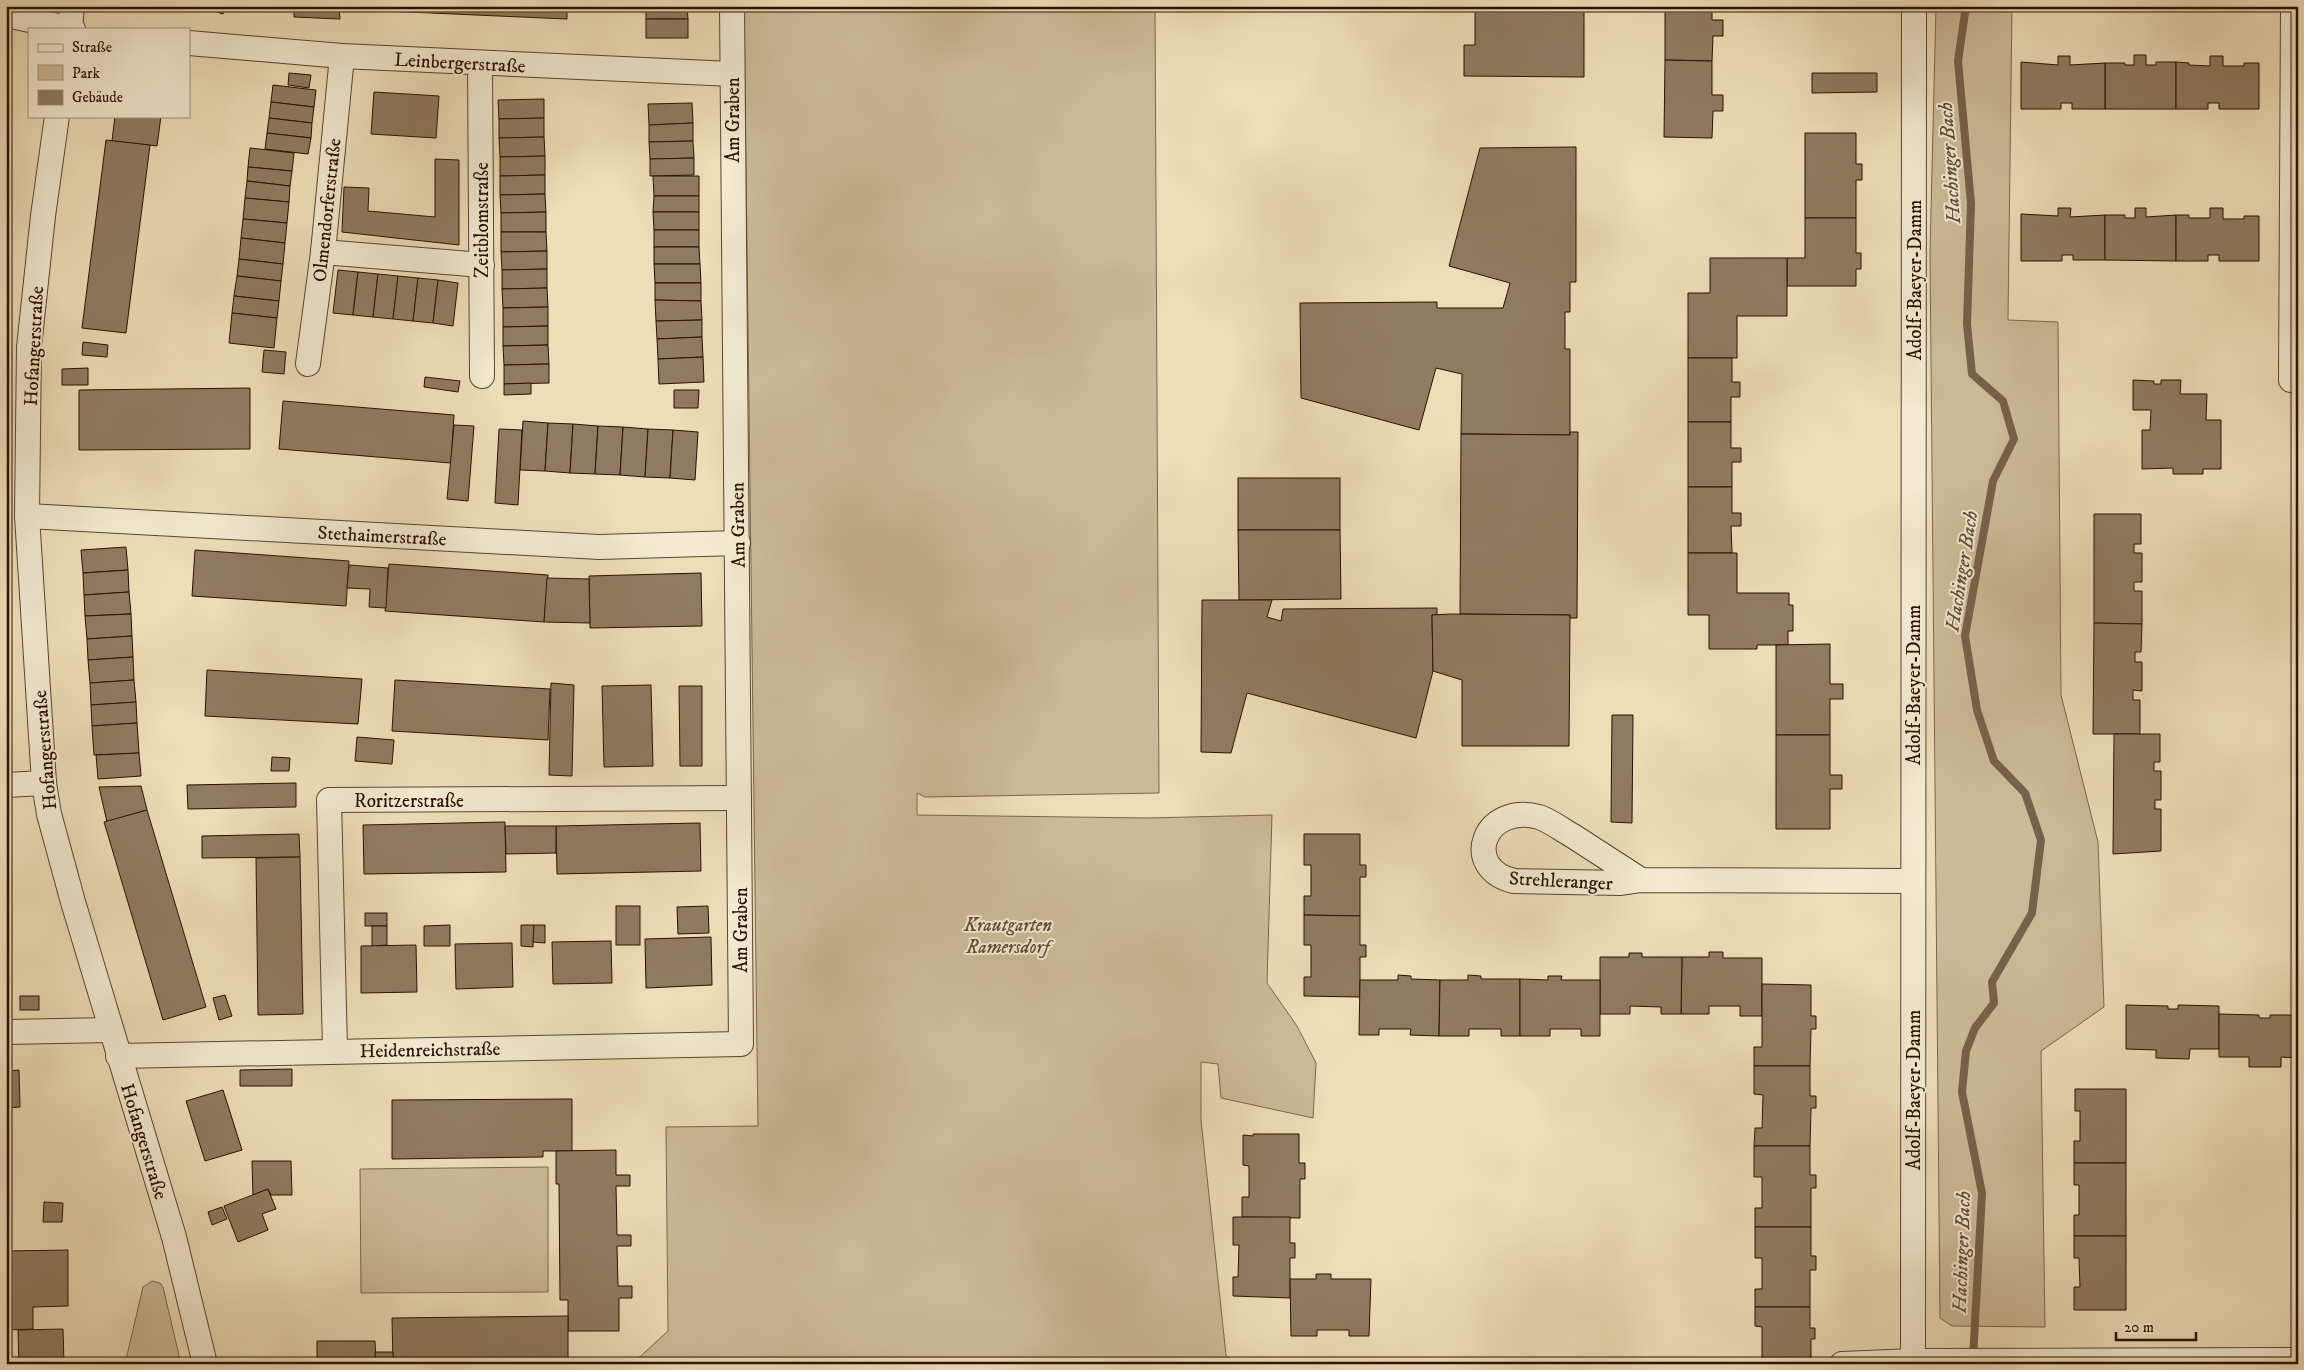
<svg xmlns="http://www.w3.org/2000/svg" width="2304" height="1370" font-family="'IM FELL DW Pica',serif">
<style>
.green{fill:#cb9;stroke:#7a664e}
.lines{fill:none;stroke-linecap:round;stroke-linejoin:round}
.stream{stroke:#76624a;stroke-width:8}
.building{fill:#8f7b61;stroke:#291002}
.street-casing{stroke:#5a4430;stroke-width:26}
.street{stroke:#f3ead1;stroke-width:24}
.labels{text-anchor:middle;stroke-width:4;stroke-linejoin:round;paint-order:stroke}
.street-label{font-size:19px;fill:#291002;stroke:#f3ead1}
.park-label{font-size:19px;font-style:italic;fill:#624c37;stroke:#f3ead1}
.water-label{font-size:20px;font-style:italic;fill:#634d38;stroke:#f3ead1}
</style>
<rect width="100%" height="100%" fill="#eddeb8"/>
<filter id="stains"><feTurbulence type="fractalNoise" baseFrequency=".004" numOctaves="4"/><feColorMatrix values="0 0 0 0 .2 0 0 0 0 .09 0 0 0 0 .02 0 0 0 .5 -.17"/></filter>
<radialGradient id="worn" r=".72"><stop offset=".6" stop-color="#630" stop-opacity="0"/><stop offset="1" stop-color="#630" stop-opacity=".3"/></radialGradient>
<!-- green -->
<g class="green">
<polygon points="744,6 1155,6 1159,793 925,797 917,793 917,815 1147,818 1272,815 1267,983 1297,1026 1316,1063 1313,1118 1221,1098 1218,1064 1201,1062 1201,1120 1226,1355 1235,1364 632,1364 668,1331 666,1127 758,1126"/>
<polygon points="1936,6 2012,6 2008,320 2058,322 2061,695 2098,842 2104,1007 2041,1051 2045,1327 1952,1326 1940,1318 1930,252"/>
<polygon points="548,1167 548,1292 361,1293 360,1169"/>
<polygon points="152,1281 160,1283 163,1287 181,1364 125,1364 143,1287"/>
</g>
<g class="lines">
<!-- stream -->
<polyline class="stream" points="1966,6 1958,61 1971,203 1967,324 1972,374 2003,401 2014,439 1993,481 1965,636 1977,710 1994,761 2025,793 2041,840 2032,913 1992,982 1994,1003 1975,1028 1966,1051 1962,1092 1982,1193 1973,1359"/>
</g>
<!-- building -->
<g class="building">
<polygon points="197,6 225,6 223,14"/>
<polygon points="294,6 339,6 340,19 294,17"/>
<polygon points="339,6 567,6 567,19 339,9"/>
<polygon points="646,6 687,6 688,19 646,19"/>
<polygon points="1475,6 1584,6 1584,77 1464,76 1464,45 1475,45"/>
<polygon points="1665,6 1712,6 1712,20 1723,20 1723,36 1713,36 1712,61 1665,60"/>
<rect x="646" y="19" width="42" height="19"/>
<polygon points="2134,55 2146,55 2146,65 2156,65 2156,62 2176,62 2176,109 2105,109 2105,63 2125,63 2125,65 2134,65"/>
<polygon points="2058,56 2070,56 2070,65 2105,63 2105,109 2072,109 2072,103 2061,103 2061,109 2021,109 2021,62 2058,65"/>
<polygon points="2210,56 2223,56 2223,66 2244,66 2244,63 2259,63 2259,109 2219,109 2219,103 2208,103 2208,109 2176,109 2176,62 2189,63 2189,65 2210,66"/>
<polygon points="1665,60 1712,61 1712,95 1723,95 1723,111 1713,111 1712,138 1664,137"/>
<polygon points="289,73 311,75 309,88 288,85"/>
<polygon points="1812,73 1877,73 1877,92 1812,93"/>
<polygon points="273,85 316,90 314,107 271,102"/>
<polygon points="374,92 439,96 436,138 371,134"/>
<polygon points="544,99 544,118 499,119 498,100"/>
<polygon points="271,102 314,107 312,123 269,118"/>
<polygon points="692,103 693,123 649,125 648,104"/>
<polygon points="115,116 161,116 157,146 112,141"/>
<polygon points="269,118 312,123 311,138 267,133"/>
<polygon points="544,118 544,137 499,138 499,119"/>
<polygon points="693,123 693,141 649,142 649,125"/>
<polygon points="267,133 311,138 308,154 265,149"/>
<polygon points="1805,133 1856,133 1856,164 1862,164 1862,180 1856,180 1856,218 1805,218"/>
<polygon points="544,137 545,156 500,157 499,138"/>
<polygon points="106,140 150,145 126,333 82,328"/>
<polygon points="693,141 694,158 650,159 649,142"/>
<polygon points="1576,147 1576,282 1570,282 1570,312 1565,312 1565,349 1570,349 1570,435 1461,434 1462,374 1436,368 1419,430 1301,398 1300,303 1437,302 1437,308 1503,308 1510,283 1449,266 1480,148"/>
<polygon points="250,148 294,153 292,171 248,167"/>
<polygon points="545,156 545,175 500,176 500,157"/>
<polygon points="694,158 694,175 650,176 650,159"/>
<polygon points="435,159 459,160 459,245 342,232 344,187 369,188 368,211 435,217"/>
<polygon points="248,167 292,171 290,186 247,181"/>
<polygon points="545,175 545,194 500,195 500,176"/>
<polygon points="653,176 699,176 699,196 654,196"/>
<polygon points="247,181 290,186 289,202 245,198"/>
<polygon points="545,194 546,212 501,213 500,195"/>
<polygon points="654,196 699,196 699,212 653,212"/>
<polygon points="245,198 289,202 287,223 243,219"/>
<polygon points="2058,208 2071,208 2070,217 2105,215 2105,260 2073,260 2073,255 2062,255 2062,261 2021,261 2021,214 2058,216"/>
<polygon points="2135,208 2146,208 2146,217 2176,215 2176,261 2105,260 2105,215 2125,215 2125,218 2135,218"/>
<polygon points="2210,208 2223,208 2223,219 2244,219 2244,216 2259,216 2259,261 2219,261 2219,255 2208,255 2208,261 2176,261 2176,215 2189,215 2189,218 2210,218"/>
<polygon points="546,212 546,232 501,232 501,213"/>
<polygon points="653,212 699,212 699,230 654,230"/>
<polygon points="1805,218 1856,218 1856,253 1861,253 1861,269 1856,269 1856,286 1787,286 1787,258 1805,258"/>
<polygon points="243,219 287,223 285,243 241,238"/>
<rect x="654" y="230" width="45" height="17"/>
<polygon points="501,232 546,232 547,251 501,252"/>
<polygon points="241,238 285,243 283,264 239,259"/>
<polygon points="654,247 699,247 700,264 654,264"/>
<polygon points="547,251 547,269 502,270 501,252"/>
<polygon points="1710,258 1787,258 1787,316 1737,316 1737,358 1688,358 1688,293 1710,293"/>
<polygon points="239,259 283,264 281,281 237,276"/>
<polygon points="654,264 700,264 701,283 655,283"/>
<polygon points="547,269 547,288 502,289 502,270"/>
<polygon points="338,270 358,272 353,315 333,313"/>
<polygon points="358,272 378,274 373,317 353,315"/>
<polygon points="378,274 398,276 393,319 373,317"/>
<polygon points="237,276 281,281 279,301 234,296"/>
<polygon points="398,276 418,278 413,321 393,319"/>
<polygon points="418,278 438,280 433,323 413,321"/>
<polygon points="438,280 458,283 453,326 433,323"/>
<polygon points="655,283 701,283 701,301 655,300"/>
<polygon points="547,288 548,307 503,308 502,289"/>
<polygon points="234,296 279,301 277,318 232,313"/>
<polygon points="655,300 701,301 702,320 656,321"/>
<polygon points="548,307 548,326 503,327 503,308"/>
<polygon points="232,313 277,318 274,348 229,343"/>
<polygon points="702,320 702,337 657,339 656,321"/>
<polygon points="548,326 548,345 503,346 503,327"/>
<polygon points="702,337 703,357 658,359 657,339"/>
<polygon points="83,342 108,345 107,357 82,355"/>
<polygon points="548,345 549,364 504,365 503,346"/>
<polygon points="264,350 286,352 284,374 262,372"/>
<polygon points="703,357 704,382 659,384 658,359"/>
<polygon points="1688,358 1732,358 1732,382 1740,382 1740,397 1731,397 1731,422 1688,422"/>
<polygon points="549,364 549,383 504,384 504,365"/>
<polygon points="88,368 88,385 62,385 62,369"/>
<polygon points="425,377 460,381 458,392 424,387"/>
<polygon points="2133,380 2154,381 2154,384 2161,384 2161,380 2181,380 2180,394 2207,394 2206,420 2221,420 2221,469 2203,469 2203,474 2173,474 2173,468 2142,469 2142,430 2150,430 2151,410 2133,410"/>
<polygon points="531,383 531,394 504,395 504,384"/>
<polygon points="250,388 250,449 79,450 79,390"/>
<polygon points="674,390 699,390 698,408 674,408"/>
<polygon points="283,401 454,415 451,463 279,449"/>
<polygon points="523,421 548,423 545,471 520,470"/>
<polygon points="1688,422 1731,422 1731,448 1741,448 1741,462 1732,462 1732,487 1688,487"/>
<polygon points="548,423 573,424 570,473 545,471"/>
<polygon points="573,424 598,426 595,474 570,473"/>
<polygon points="454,425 474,426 468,501 447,499"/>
<polygon points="598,426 623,427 620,475 595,474"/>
<polygon points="623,427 648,429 645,477 620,475"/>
<polygon points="499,429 522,430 518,505 495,503"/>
<polygon points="648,429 673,430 670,478 645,477"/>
<polygon points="673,430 698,432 695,480 670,478"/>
<polygon points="1570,432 1578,432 1577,618 1570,618 1570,615 1460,614 1461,434 1570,435"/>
<rect x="1238" y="478" width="102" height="52"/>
<polygon points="1688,487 1732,487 1732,513 1741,513 1741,526 1731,526 1732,553 1688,553"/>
<polygon points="2094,514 2141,514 2141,544 2134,544 2134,553 2142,553 2142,582 2134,582 2134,591 2142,591 2142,624 2094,623"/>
<polygon points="1238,530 1340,530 1341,599 1239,600"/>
<polygon points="126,547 128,570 83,573 81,550"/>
<polygon points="195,550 349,561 346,606 192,596"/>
<polygon points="1688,553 1737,553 1737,593 1789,593 1789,605 1793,605 1793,631 1788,631 1788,645 1757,645 1757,649 1709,649 1709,615 1688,615"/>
<polygon points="389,564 548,575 544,622 385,611"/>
<polygon points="349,565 388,568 386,608 369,607 370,589 347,588"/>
<polygon points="128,570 129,592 84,595 83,573"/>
<polygon points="701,573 702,626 590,628 589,576"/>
<polygon points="547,578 589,579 590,623 544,622"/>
<polygon points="129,592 131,614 85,616 84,595"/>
<polygon points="1202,600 1272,600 1267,617 1281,621 1283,609 1437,608 1437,615 1432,615 1433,671 1416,738 1247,693 1231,753 1201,752"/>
<polygon points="131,614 132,636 87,639 85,616"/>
<polygon points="1450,614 1570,615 1569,746 1462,746 1462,680 1433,671 1432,615"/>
<polygon points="2094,623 2142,624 2141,652 2135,652 2135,662 2142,662 2142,691 2133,690 2133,700 2140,700 2140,734 2093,734"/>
<polygon points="132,636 133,657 88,660 87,639"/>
<polygon points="1830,644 1830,684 1843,684 1843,699 1830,699 1830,735 1776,735 1776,645"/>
<polygon points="133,657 134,680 90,683 88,660"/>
<polygon points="207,670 362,679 358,724 205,716"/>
<polygon points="134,680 136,702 91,705 90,683"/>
<polygon points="395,680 550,689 548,740 392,731"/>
<polygon points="551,683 574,685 572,776 549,775"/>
<polygon points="651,685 653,766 604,767 602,686"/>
<polygon points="679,686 702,686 702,766 680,766"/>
<polygon points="136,702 137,723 92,726 91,705"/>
<polygon points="1612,715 1633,715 1632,823 1611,822"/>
<polygon points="137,723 139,753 94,755 92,726"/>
<polygon points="2114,734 2160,734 2160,762 2154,762 2154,771 2161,771 2161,800 2155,800 2155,809 2161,809 2161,851 2113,854"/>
<polygon points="1776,735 1830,735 1830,775 1842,775 1842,789 1830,789 1830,829 1776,829"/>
<polygon points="357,737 394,740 392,764 355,761"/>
<polygon points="139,753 141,776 98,779 96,755"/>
<polygon points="272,757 290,758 289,771 271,771"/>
<polygon points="296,783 296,807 188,809 187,785"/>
<polygon points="141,786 147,810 107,822 99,787"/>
<polygon points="147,810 206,1007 163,1020 104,822"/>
<polygon points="505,822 506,872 364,874 363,825"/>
<polygon points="700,823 701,871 557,874 556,826"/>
<polygon points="505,826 556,826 556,853 506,854"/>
<polygon points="6,828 8,828 7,897 6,897"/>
<polygon points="299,834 300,857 202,858 202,836"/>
<polygon points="1304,834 1360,834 1360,865 1366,865 1366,877 1360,877 1360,916 1304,915 1304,896 1311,896 1311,865 1304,865"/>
<polygon points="300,857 303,1014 258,1015 256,858"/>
<rect x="616" y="906" width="24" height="39"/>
<polygon points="708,906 709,933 678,934 677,907"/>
<rect x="365" y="913" width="22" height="13"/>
<polygon points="1304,915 1360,916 1360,945 1366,945 1366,957 1360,957 1360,997 1304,996 1304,977 1311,977 1311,945 1304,945"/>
<polygon points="450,925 450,946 424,946 424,926"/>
<polygon points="521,925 534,925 533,947 521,946"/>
<polygon points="534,925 545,925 545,943 533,942"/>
<polygon points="372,926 387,926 387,945 372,946"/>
<polygon points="711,937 712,985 646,988 645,939"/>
<polygon points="611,941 612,983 553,984 552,942"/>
<polygon points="512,943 513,987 456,989 455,944"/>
<rect x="6" y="945" width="3" height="49"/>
<polygon points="416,945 417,992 361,993 361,946"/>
<polygon points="1709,952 1723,952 1723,958 1762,958 1762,1016 1740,1016 1740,1006 1709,1006 1709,1014 1681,1014 1682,957 1709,957"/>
<polygon points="1629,953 1642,953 1642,957 1682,957 1681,1014 1661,1014 1661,1007 1630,1006 1630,1014 1600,1014 1600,957 1629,957"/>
<polygon points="1398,975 1411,976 1411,979 1440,980 1439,1036 1410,1035 1411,1029 1379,1029 1379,1035 1359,1035 1360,980 1398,980"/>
<polygon points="1468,975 1481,976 1481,979 1520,979 1520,1036 1501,1036 1501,1029 1469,1029 1469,1036 1439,1036 1440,980 1468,980"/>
<polygon points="1548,976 1562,976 1561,980 1600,980 1600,1036 1581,1036 1581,1029 1550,1029 1550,1036 1520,1036 1520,979 1548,980"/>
<polygon points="1762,984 1811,985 1811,1016 1816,1016 1816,1029 1811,1029 1810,1066 1754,1066 1754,1047 1762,1047"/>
<polygon points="225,995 232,1016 219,1020 213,998"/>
<rect x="20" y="996" width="19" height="14"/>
<polygon points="2126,1005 2168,1006 2168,1009 2178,1009 2178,1005 2219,1006 2219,1049 2190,1049 2189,1059 2156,1058 2156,1050 2126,1049"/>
<polygon points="2219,1014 2259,1015 2259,1018 2270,1018 2270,1015 2298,1015 2298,1058 2281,1057 2281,1067 2249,1067 2249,1057 2219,1057"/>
<polygon points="1754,1066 1810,1066 1810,1096 1816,1096 1816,1108 1811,1108 1810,1146 1754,1146 1755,1128 1762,1128 1763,1095 1754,1094"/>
<polygon points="292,1069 292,1086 240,1086 240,1070"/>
<polygon points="19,1070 20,1107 6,1108 6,1071"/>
<polygon points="2075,1089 2126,1089 2126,1163 2074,1163 2074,1141 2080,1141 2080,1111 2075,1111"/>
<polygon points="223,1090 242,1150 205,1161 186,1101"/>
<polygon points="572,1099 572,1151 543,1151 543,1157 392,1159 392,1100"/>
<polygon points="1253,1134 1299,1134 1299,1163 1305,1163 1305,1179 1300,1179 1300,1218 1242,1217 1242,1197 1249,1197 1249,1166 1243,1165 1243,1135 1253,1136"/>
<polygon points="1754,1146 1810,1146 1810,1175 1816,1175 1816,1188 1811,1188 1811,1227 1755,1227 1755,1208 1762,1208 1762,1177 1754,1177"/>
<polygon points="616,1150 616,1175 630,1175 630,1186 616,1186 617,1235 631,1235 631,1246 617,1246 618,1286 632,1286 632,1298 619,1298 619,1331 568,1331 568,1300 560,1300 559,1184 556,1184 556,1151"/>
<polygon points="252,1161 291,1161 292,1195 271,1195 268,1189 253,1195"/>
<polygon points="2074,1163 2126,1163 2126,1236 2074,1236 2074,1215 2079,1215 2079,1185 2074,1185"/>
<polygon points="268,1189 276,1209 262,1214 268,1230 238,1242 224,1206"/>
<polygon points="44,1202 63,1203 62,1222 43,1222"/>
<polygon points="222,1207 227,1219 212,1225 208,1212"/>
<polygon points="1233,1217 1290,1217 1290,1243 1295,1243 1295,1258 1290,1258 1290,1298 1233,1296 1233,1277 1238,1277 1239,1245 1233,1245"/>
<polygon points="1755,1227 1811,1227 1811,1256 1816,1256 1816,1270 1810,1270 1810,1307 1755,1307 1755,1289 1762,1289 1762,1258 1755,1258"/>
<polygon points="2074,1236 2126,1236 2126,1310 2074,1310 2074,1287 2080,1287 2079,1258 2074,1258"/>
<polygon points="68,1250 68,1306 33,1307 33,1329 8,1330 7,1251"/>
<polygon points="1316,1274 1331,1274 1331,1279 1371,1279 1369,1336 1349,1336 1349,1330 1317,1330 1317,1336 1291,1336 1290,1279 1316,1279"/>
<polygon points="1755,1307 1810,1307 1810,1328 1815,1328 1815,1339 1811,1339 1811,1364 1762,1364 1762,1327 1755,1326"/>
<polygon points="568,1316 568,1364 393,1364 392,1318"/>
<polygon points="63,1329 64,1364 19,1364 18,1330"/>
<polygon points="317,1341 375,1341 376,1364 317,1364"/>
<polygon points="375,1352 393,1352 393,1364 376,1364"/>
</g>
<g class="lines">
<defs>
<g id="street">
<polyline points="6,15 73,29"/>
<polyline points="70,29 72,6"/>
<polyline points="189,43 342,56 732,74"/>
<polyline points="480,63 482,376"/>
<polyline points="57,116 43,216 29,347 27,516 44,783 49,814 73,902 174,1237 205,1364"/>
<polyline points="323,252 482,265"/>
<polyline points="308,364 323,252 342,56"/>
<polyline points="2291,380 2293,6"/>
<polyline points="27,516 599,547 738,543"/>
<polyline points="6,785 44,783"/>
<path d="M1641,880c-23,-15 -45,-29 -68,-44 -11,-6 -22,-15 -34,-19 -55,-15 -79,51 -25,64l107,2 20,-3 272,1"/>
<polyline points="6,1032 111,1030"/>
<polyline points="335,1050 329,800 739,798"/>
<polyline points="118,1056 741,1044 732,6"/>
<polyline points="1842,1364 1913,1361 2298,1360"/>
<polyline points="1913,1364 1914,6"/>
</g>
</defs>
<!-- street casing -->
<use href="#street" class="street-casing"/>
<!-- street -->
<use href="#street" class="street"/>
</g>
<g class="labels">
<!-- street labels -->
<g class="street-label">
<text transform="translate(460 62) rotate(3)" y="7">Leinbergerstraße</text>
<text transform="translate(732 120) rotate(-90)" y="7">Am Graben</text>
<text transform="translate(326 210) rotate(-84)" y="7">Olmendorferstraße</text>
<text transform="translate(481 220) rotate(-90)" y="7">Zeitblomstraße</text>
<text transform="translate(1914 280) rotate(-90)" y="7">Adolf-Baeyer-Damm</text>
<text transform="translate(33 346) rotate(-87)" y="7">Hofangerstraße</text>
<text transform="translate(737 525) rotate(-91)" y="7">Am Graben</text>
<text transform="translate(382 535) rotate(3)" y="7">Stethaimerstraße</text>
<text transform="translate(1913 685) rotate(-90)" y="7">Adolf-Baeyer-Damm</text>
<text transform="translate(44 750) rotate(-95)" y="7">Hofangerstraße</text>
<text x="409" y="807">Roritzerstraße</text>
<text transform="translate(1561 880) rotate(3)" y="7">Strehleranger</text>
<text transform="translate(740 930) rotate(-90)" y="7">Am Graben</text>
<text transform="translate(430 1049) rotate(-1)" y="7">Heidenreichstraße</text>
<text transform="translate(1913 1090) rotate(-90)" y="7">Adolf-Baeyer-Damm</text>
<text transform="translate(145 1141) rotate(73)" y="7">Hofangerstraße</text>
</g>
<!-- park labels -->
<g class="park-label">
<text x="1008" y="931">Krautgarten<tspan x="1008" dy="22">Ramersdorf</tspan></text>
</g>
<!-- water labels -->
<g class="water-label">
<text transform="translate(1949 163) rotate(-94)" y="7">Hachinger Bach</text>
<text transform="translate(1961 571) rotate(-81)" y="7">Hachinger Bach</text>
<text transform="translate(1961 1252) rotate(-88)" y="7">Hachinger Bach</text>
</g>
</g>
<!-- margin -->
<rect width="2304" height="1370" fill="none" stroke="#eddeb8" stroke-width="25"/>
<rect x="8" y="8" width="2289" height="1355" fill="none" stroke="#291002" stroke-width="2.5"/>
<rect x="12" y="12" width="2279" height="1345" fill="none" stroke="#291002"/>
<!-- legend -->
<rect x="28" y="28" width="162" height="90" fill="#f3ead1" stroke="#a2937e"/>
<rect x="38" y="44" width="25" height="8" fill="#f3ead1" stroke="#a2937e"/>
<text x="72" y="52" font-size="15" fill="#291002">Straße</text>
<rect x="38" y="65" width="25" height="15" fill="#ccbb99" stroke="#a2937e"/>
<text x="72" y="78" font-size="15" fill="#291002">Park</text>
<rect x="38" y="90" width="25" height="15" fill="#8f7b61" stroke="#a2937e"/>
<text x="72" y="102" font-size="15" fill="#291002">Gebäude</text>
<!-- scale -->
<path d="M2116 1332v8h80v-8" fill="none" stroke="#291002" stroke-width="2.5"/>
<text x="2124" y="1332" font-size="15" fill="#291002" stroke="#f3ead1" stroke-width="4" paint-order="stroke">20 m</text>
<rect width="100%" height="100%" filter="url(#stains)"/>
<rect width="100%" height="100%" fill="url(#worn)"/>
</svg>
